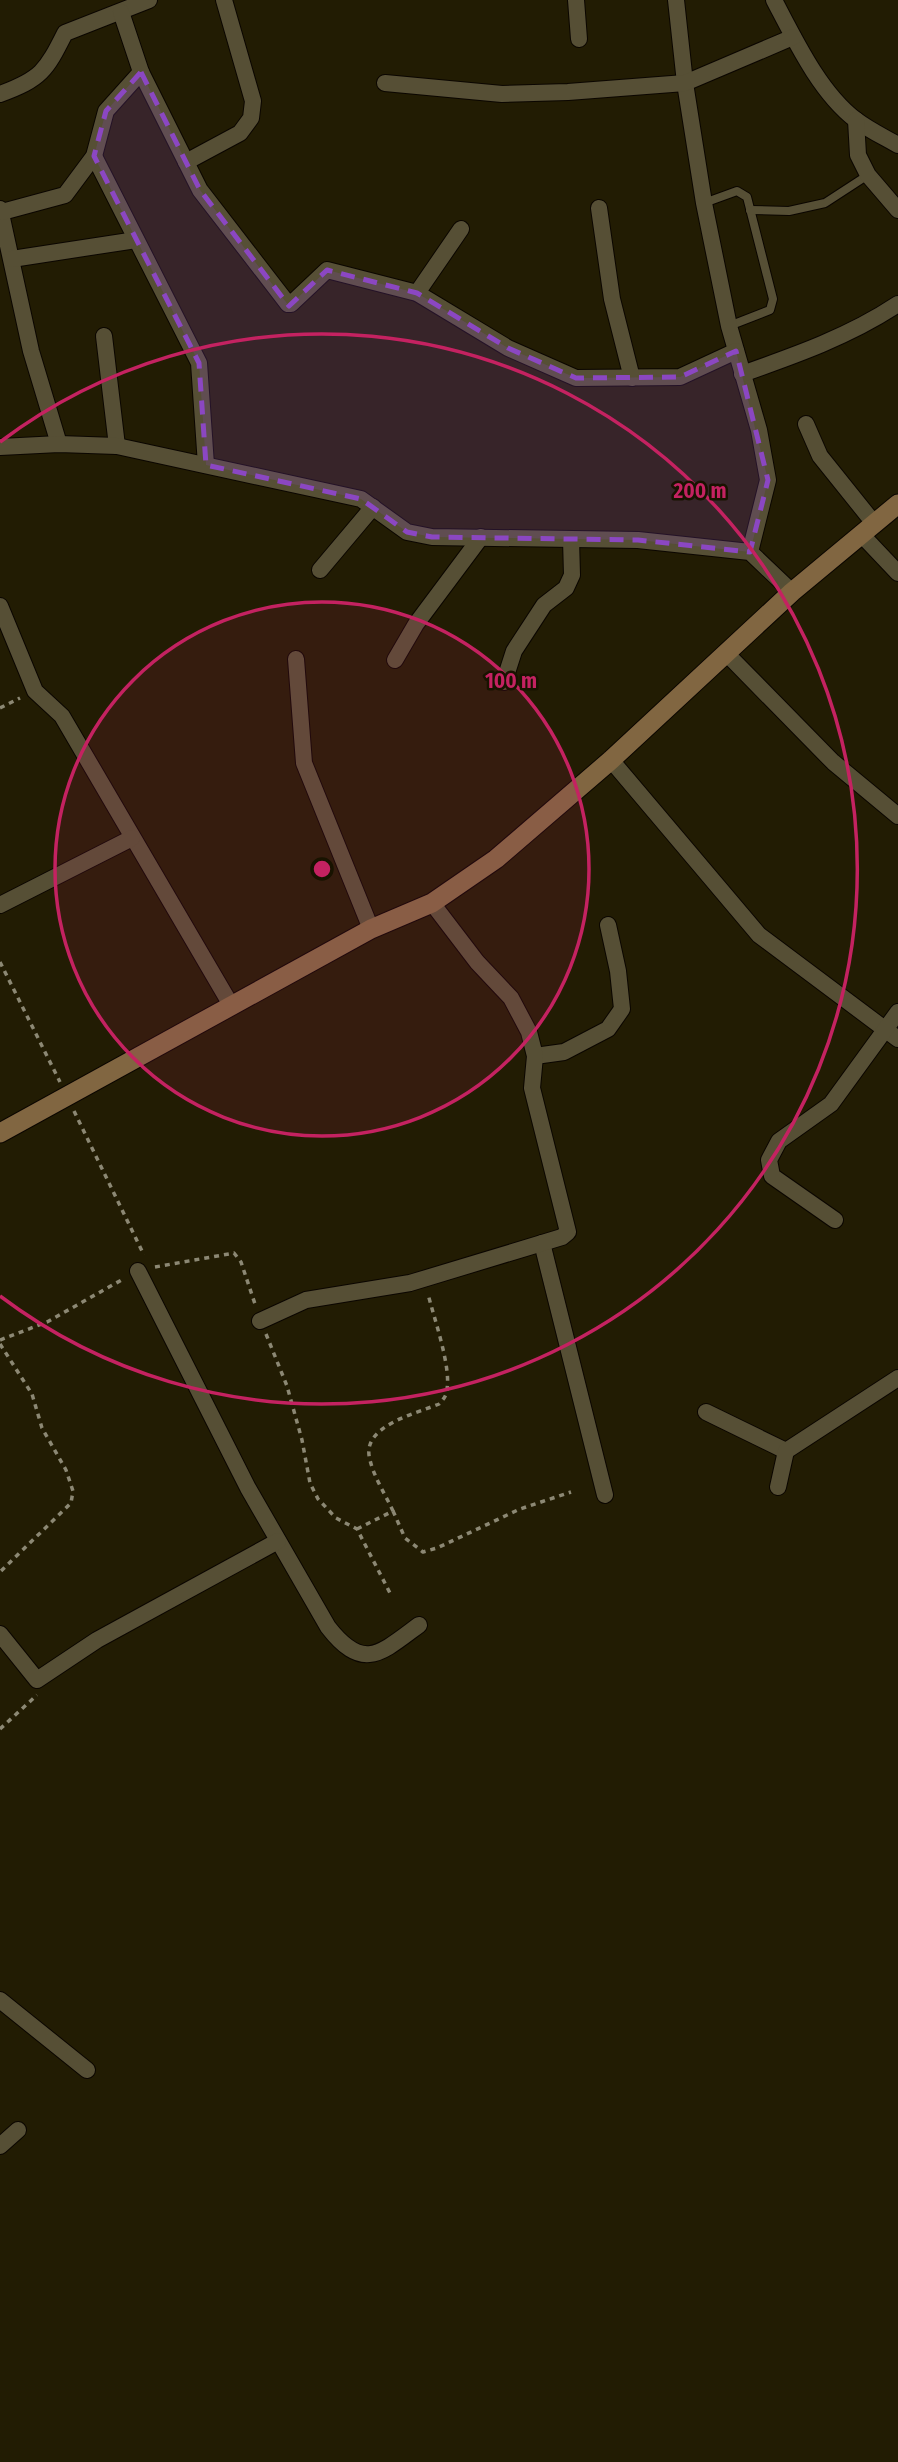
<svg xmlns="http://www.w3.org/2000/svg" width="898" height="2462" font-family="'Fira Sans Condensed',sans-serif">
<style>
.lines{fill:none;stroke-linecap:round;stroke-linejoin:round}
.service-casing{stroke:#0b0600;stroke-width:10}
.minor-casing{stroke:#0b0600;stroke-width:18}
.secondary-casing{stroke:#0b0600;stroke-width:21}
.path{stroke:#8c8874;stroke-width:3.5;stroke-dasharray:5 5;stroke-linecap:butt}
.service{stroke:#564f35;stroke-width:8}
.minor{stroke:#564f35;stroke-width:16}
.secondary{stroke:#816641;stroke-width:19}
.marked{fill:#8b47c2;fill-opacity:0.2;stroke:#8b47c2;stroke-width:5;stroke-dasharray:14 9;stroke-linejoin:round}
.ring{fill:none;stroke:#c42261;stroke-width:3.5}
.centre{fill:#c42261;stroke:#181300;stroke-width:3.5}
.ring-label{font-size:21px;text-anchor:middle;font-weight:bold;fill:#c42261;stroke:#181300;stroke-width:5;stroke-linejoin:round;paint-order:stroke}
</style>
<rect width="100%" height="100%" fill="#221c03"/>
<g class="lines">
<defs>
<g id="service">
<polyline points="704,203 737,191 747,197 773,299 770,310 729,326"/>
<polyline points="750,210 789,211 825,203 868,175"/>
</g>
<g id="minor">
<polyline points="576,0 579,39"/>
<polyline points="676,0 685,83 704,203 729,326 759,430 768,480 750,552"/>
<path d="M774,0c21,40 46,93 82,120 13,10 28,17 42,25"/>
<polyline points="141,72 200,190 288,304 291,304 327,270 417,293 508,348 576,378 680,377 736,351"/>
<polyline points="385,83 502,94 568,92 685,83 793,37"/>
<path d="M0,94c41,-15 46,-23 65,-61l84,-33"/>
<polyline points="856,120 858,155 868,175 898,210"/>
<polyline points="94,156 199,363 206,465"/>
<polyline points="186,162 240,133 251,118 253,101 224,0"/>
<polyline points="599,208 612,299 632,378"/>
<polyline points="0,209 31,351 59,444"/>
<polyline points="2,212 65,195 94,156 106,111 141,72 121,12"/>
<polyline points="12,259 136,240"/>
<polyline points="417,293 461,229"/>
<polyline points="104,336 117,446"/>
<path d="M742,374c54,-19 108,-38 156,-70"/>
<polyline points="806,424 820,456 873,522"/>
<polyline points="0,447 59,444 117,446 361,499 407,532 432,537 638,540 750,552 792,592"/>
<polyline points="861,534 898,573"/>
<polyline points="320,570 373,507"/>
<polyline points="0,606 35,691 62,716 231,1005"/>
<polyline points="726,653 833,762 898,816"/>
<polyline points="296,659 304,763 371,929"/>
<polyline points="395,660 416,624 481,537"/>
<polyline points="504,682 514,651 544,605 566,588 572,575 571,539"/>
<polyline points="611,760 759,935 898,1039"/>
<polyline points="0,905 132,838"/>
<polyline points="535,1056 564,1052 608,1029 622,1009 618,971 608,925"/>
<polyline points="835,1220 772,1176 769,1160 779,1141 831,1104 898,1012"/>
<polyline points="542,1243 605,1495"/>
<path d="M138,1271l110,217 80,139c35,45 52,27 91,-2"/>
<polyline points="260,1321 306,1300 410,1283 562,1237 568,1232 532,1088 535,1056 529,1032 511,998 477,962 432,903"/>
<polyline points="706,1412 786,1451"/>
<polyline points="778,1487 786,1451 898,1378"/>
<polyline points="0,1634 37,1680 97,1640 278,1541"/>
<polyline points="0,2000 87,2070"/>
<polyline points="0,2146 18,2130"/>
</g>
<polyline id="secondary" points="0,1133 371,929 432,903 496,859 611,760 792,592 898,504"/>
</defs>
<!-- service casing -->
<use href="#service" class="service-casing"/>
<!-- minor casing -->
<use href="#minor" class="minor-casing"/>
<!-- secondary casing -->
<use href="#secondary" class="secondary-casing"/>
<!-- path -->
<g class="path">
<polyline points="0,708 20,698"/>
<polyline points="0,962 60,1082"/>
<polyline points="74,1111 144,1255"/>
<polyline points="155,1267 234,1253 241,1262 256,1307"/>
<polyline points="266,1334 287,1386 302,1440 310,1483 318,1499 336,1518 357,1529 390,1593"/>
<polyline points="0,1340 47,1322 125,1278"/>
<polyline points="0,1344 32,1394 42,1428 66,1470 73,1491 71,1503 0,1572"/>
<polyline points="393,1511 405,1538 423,1552 437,1548 520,1509 571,1492"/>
<path d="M357,1529l36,-18c-8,-17 -19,-34 -23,-51 -10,-34 45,-46 69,-56 4,-4 8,-9 8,-15 4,-23 -13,-71 -19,-95"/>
<polyline points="0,1729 37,1695"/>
</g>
<!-- service -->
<use href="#service" class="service"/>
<!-- minor -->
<use href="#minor" class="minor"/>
<!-- secondary -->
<use href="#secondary" class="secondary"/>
</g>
<!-- marked area -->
<path class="marked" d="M141,72l59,118 89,116 38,-36 90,23 91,55 68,30 104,-1 56,-26 32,129 -18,72 -112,-12 -206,-3 -25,-5 -46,-33 -155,-34 -7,-102 -105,-207 12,-45z"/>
<!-- distance rings -->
<circle cx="322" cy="869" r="267" fill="#c42261" fill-opacity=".12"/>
<g class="ring">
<circle cx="322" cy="869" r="267"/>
<path d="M0 442A535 535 0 1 1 0 1296"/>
</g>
<circle cx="322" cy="869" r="10" class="centre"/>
<g class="ring-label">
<text x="700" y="498">200 m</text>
<text x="511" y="688">100 m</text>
</g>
</svg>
